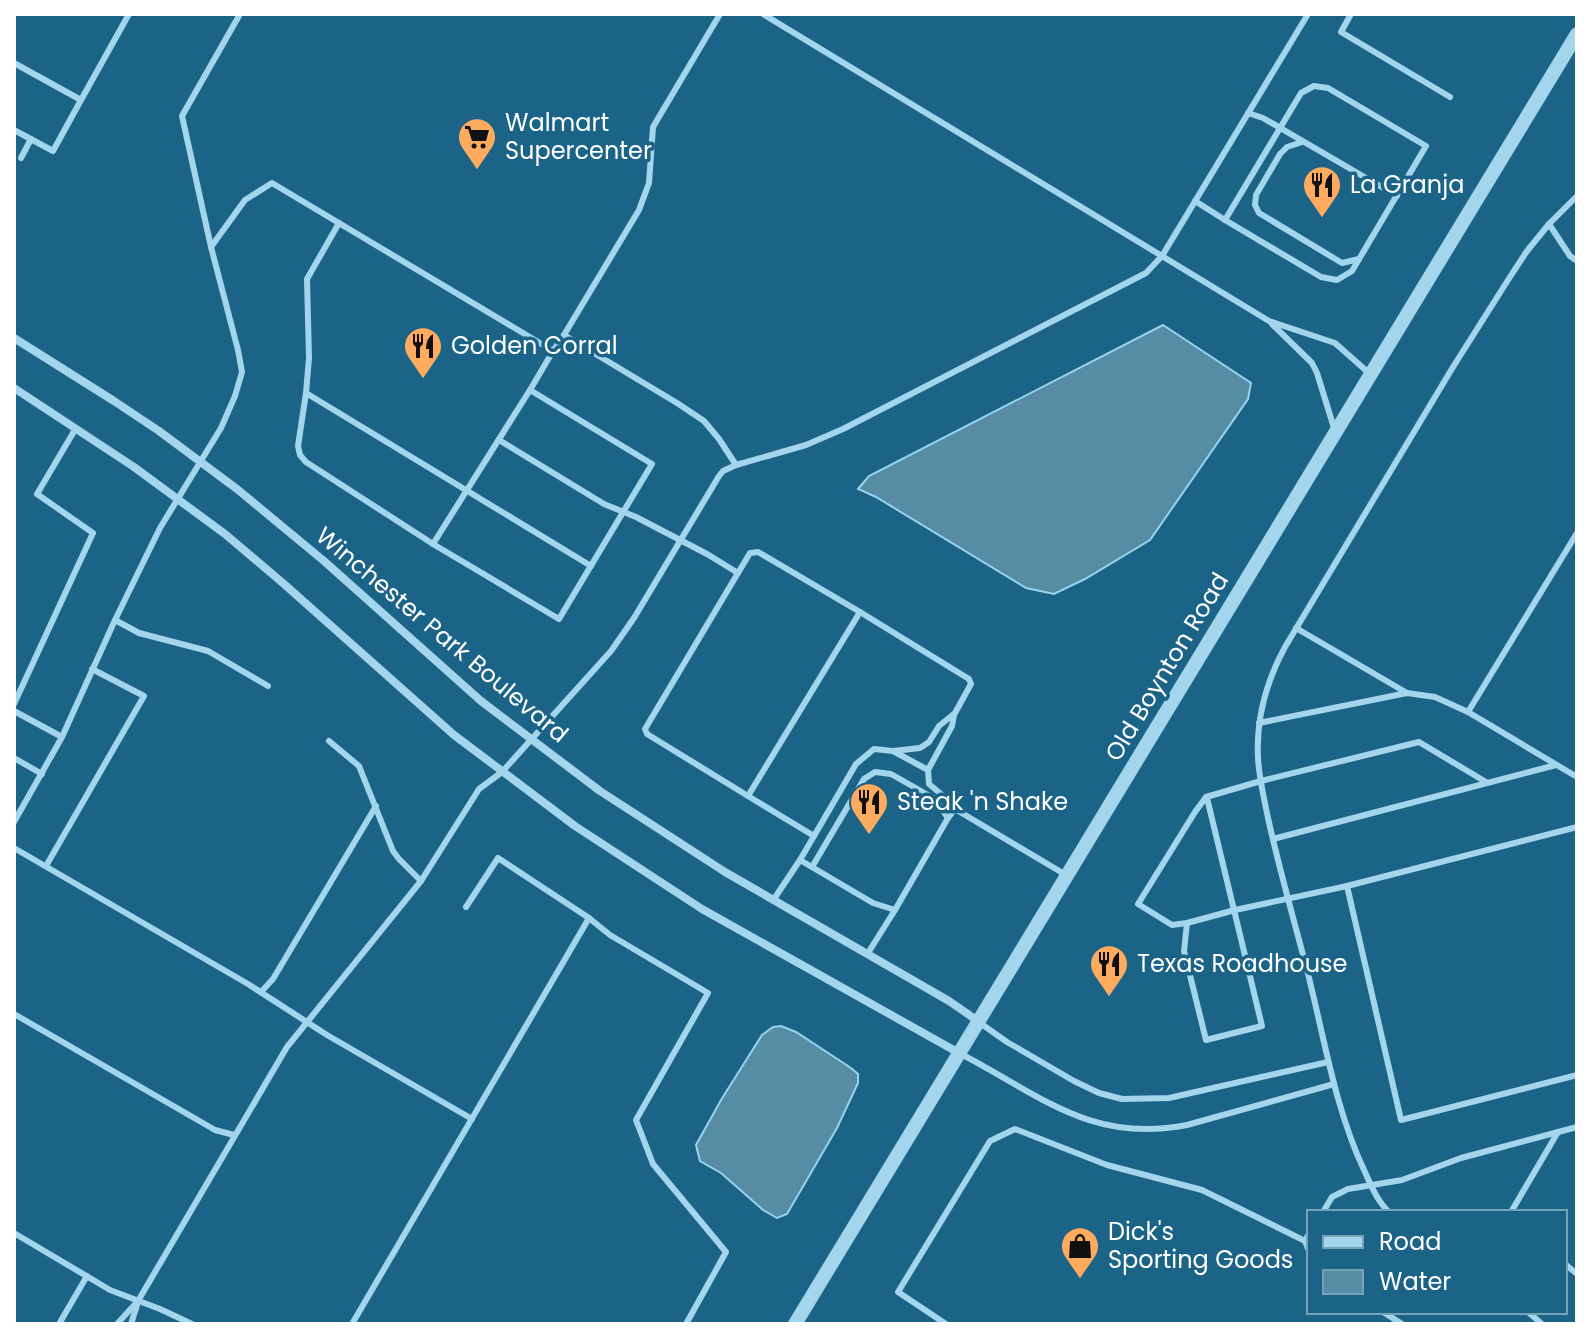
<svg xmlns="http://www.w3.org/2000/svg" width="1591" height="1338" font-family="Poppins,sans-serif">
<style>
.water{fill:#578ca5;stroke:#96d4ee;stroke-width:2}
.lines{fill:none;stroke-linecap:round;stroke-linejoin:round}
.service{stroke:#a3d5ec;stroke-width:6}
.minor{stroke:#a3d5ec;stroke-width:8}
.tertiary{stroke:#a3d5ec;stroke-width:14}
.labels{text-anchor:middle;stroke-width:7;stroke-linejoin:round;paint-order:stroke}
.poi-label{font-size:24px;fill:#fff;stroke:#1b6488;text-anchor:start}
.street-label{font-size:24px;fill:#fff;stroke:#1b6488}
</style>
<rect width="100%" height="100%" fill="#1b6488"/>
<!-- water -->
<g class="water">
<polygon points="1163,325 1251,383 1248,399 1150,540 1085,579 1054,594 1026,588 876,497 858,489 869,476"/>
<polygon points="781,1026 796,1032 851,1068 858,1074 858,1083 837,1128 787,1214 777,1218 763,1210 721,1173 700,1161 696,1145 721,1100 762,1035 773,1027"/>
</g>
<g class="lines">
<!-- service -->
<g class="service">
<polyline points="720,14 653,127 649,183 639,210 564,335 677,403 704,421 719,439 736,465 806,445 843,429 1146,273 1162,256 1308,14"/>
<polyline points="763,14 1269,321 1335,343 1370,374"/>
<polyline points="1351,14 1341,32 1450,97"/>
<polyline points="14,63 81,100 129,14"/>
<polygon points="1314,86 1328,88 1426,146 1352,271 1337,280 1321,277 1225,220 1301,93"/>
<polyline points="1248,113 1263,118 1397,196"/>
<polyline points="14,130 53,151 81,100"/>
<polyline points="1302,142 1287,147 1280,154 1256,195 1255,205 1259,213 1342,263 1359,259"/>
<polyline points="21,158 31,139"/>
<polyline points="1195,201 1225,220"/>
<polyline points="339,223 307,279 309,358 306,393 298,446 300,455 306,462 433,544 559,619 652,464 530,390 553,351"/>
<polyline points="1549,224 1570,256 1577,261"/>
<polyline points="211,247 182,116 240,14"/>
<polyline points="1272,324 1312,363 1317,373 1334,428"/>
<polyline points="306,393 591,566"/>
<polyline points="499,440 604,504 636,517 707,554 738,573 645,729 647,734 748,796 860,612 969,679 971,684 955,713 939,726 929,742 920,748 893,751"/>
<polyline points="1577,533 1468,712 1577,777"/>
<polyline points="433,544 530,390"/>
<polyline points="738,573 750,553 758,552 860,612"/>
<polyline points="115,620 139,633 208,651 268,686"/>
<polyline points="1296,628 1407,693"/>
<polyline points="14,704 93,533 37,494 76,428"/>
<polyline points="14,711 62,737"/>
<polyline points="954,715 952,726 928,770 929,784 948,800 955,809 1066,875"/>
<polyline points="1259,723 1407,693 1435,697 1468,712"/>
<polyline points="329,741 359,766 393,851 399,859 421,881"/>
<polyline points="14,758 42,774"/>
<polyline points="748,796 814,836"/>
<polyline points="14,822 62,737 115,620 160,528 221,428 235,396 242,372 238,350 211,247 245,200 272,183 553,351 564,335"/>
<polyline points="1577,827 1347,886 1401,1120 1577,1075"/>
<polyline points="1273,839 1556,765"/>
<polyline points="14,848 248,984 327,1035 472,1119"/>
<polyline points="800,860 873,903 895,910 948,818 955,809"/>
<polyline points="46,866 144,696 92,669"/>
<polyline points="812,867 864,779 875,772 891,774 935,799 948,818"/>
<polyline points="1347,886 1235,910 1187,923 1172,925 1138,904 1195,812 1206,797 1261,781 1419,742 1486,782"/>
<polyline points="774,899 800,860 856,764 874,749 893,751 928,770"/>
<polyline points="589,918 610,935 708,993 636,1120 653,1164 726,1252 686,1324"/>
<polyline points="1187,923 1184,951 1206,1040 1262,1026 1207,798"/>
<polyline points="868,953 895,910"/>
<polyline points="261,992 273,979 376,806"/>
<polyline points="14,1014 215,1130 234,1135"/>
<polyline points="980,1023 1007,1042 1074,1081 1099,1093 1122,1099 1169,1098 1328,1062"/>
<path d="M959,1053c80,41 131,91 228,72l147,-41"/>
<polyline points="1323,1212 1332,1197 1348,1189 1402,1180 1461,1158 1577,1127"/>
<path d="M1389,1212c-12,-11 -18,-27 -25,-42 -30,-64 -40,-135 -58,-204 -13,-49 -27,-98 -38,-148 -4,-20 -9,-40 -10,-60 -2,-40 8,-76 27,-111l168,-280 55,-87 19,-29 22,-27 28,-28"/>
<polyline points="1511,1212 1558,1132"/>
<polyline points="14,1233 110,1290 160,1309 192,1324"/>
<polyline points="1309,1234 1305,1241 1309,1251"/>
<polyline points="1565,1264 1577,1274"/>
<polyline points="1383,1312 1402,1324"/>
<polyline points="1528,1312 1542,1324"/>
<polyline points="59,1324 87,1276"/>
<polyline points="117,1324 138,1301 287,1047 421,881 479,789 502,772 611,651 634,618 719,476 723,471 736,465"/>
<polyline points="131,1324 137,1305"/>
<polyline points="352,1324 589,918 498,858 466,907"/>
<polyline points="946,1324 898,1292 990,1141 1015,1129 1107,1165 1202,1190 1305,1241"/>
</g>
<!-- minor -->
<g class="minor">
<polyline points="14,338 114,401 159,431 237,489 324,561 481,701 600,791 725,872 949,1001 978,1021"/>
<polyline points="14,388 134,467 225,534 284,584 454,735 575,826 702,909 959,1053"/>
</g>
<!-- tertiary -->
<polyline class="tertiary" points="795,1324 1577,34"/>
</g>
<!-- icons -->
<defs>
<symbol id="supermarket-pin" viewBox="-11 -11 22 30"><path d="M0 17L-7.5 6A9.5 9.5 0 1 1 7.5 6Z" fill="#feab60" stroke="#1b6488"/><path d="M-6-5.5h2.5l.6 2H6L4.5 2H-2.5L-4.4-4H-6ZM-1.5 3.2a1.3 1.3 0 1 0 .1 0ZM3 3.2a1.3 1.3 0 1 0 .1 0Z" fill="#111"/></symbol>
<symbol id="restaurant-pin" viewBox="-11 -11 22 30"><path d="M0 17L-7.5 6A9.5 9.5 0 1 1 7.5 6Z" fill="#feab60" stroke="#1b6488"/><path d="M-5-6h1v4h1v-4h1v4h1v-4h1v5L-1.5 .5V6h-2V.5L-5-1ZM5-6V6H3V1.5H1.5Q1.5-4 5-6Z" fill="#111"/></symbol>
<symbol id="shop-pin" viewBox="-11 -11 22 30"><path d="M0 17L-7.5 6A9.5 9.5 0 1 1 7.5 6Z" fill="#feab60" stroke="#1b6488"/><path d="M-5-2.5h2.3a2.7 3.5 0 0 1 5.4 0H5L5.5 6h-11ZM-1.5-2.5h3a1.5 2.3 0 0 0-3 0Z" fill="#111"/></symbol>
</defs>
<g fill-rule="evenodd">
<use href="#supermarket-pin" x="455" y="115" width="44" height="60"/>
<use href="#restaurant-pin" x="1300" y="163" width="44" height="60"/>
<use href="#restaurant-pin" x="401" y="324" width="44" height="60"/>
<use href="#restaurant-pin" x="847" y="780" width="44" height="60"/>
<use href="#restaurant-pin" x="1087" y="942" width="44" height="60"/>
<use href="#shop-pin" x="1058" y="1224" width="44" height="60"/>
</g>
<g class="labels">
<!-- poi labels -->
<g class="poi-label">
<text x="505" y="131">Walmart<tspan x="505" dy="28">Supercenter</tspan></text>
<text x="1350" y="193">La Granja</text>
<text x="451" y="354">Golden Corral</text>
<text x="897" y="810">Steak 'n Shake</text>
<text x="1137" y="972">Texas Roadhouse</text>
<text x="1108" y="1240">Dick's<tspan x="1108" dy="28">Sporting Goods</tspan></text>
</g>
<!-- street labels -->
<g class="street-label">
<text transform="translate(442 635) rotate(40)" y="8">Winchester Park Boulevard</text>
<text transform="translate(1167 667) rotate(-59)" y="8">Old Boynton Road</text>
</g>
</g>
<!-- border -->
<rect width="1591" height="1338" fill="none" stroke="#ffffff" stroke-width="32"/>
<!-- legend -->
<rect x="1307" y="1210" width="260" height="104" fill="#1b6488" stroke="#76a2b8" stroke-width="2"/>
<rect x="1323" y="1236" width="40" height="12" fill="#a3d5ec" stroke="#76a2b8" stroke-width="2"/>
<text x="1379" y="1250" font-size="24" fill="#ffffff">Road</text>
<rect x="1323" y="1270" width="40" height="24" fill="#578ca5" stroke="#76a2b8" stroke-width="2"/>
<text x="1379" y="1290" font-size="24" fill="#ffffff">Water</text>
</svg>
